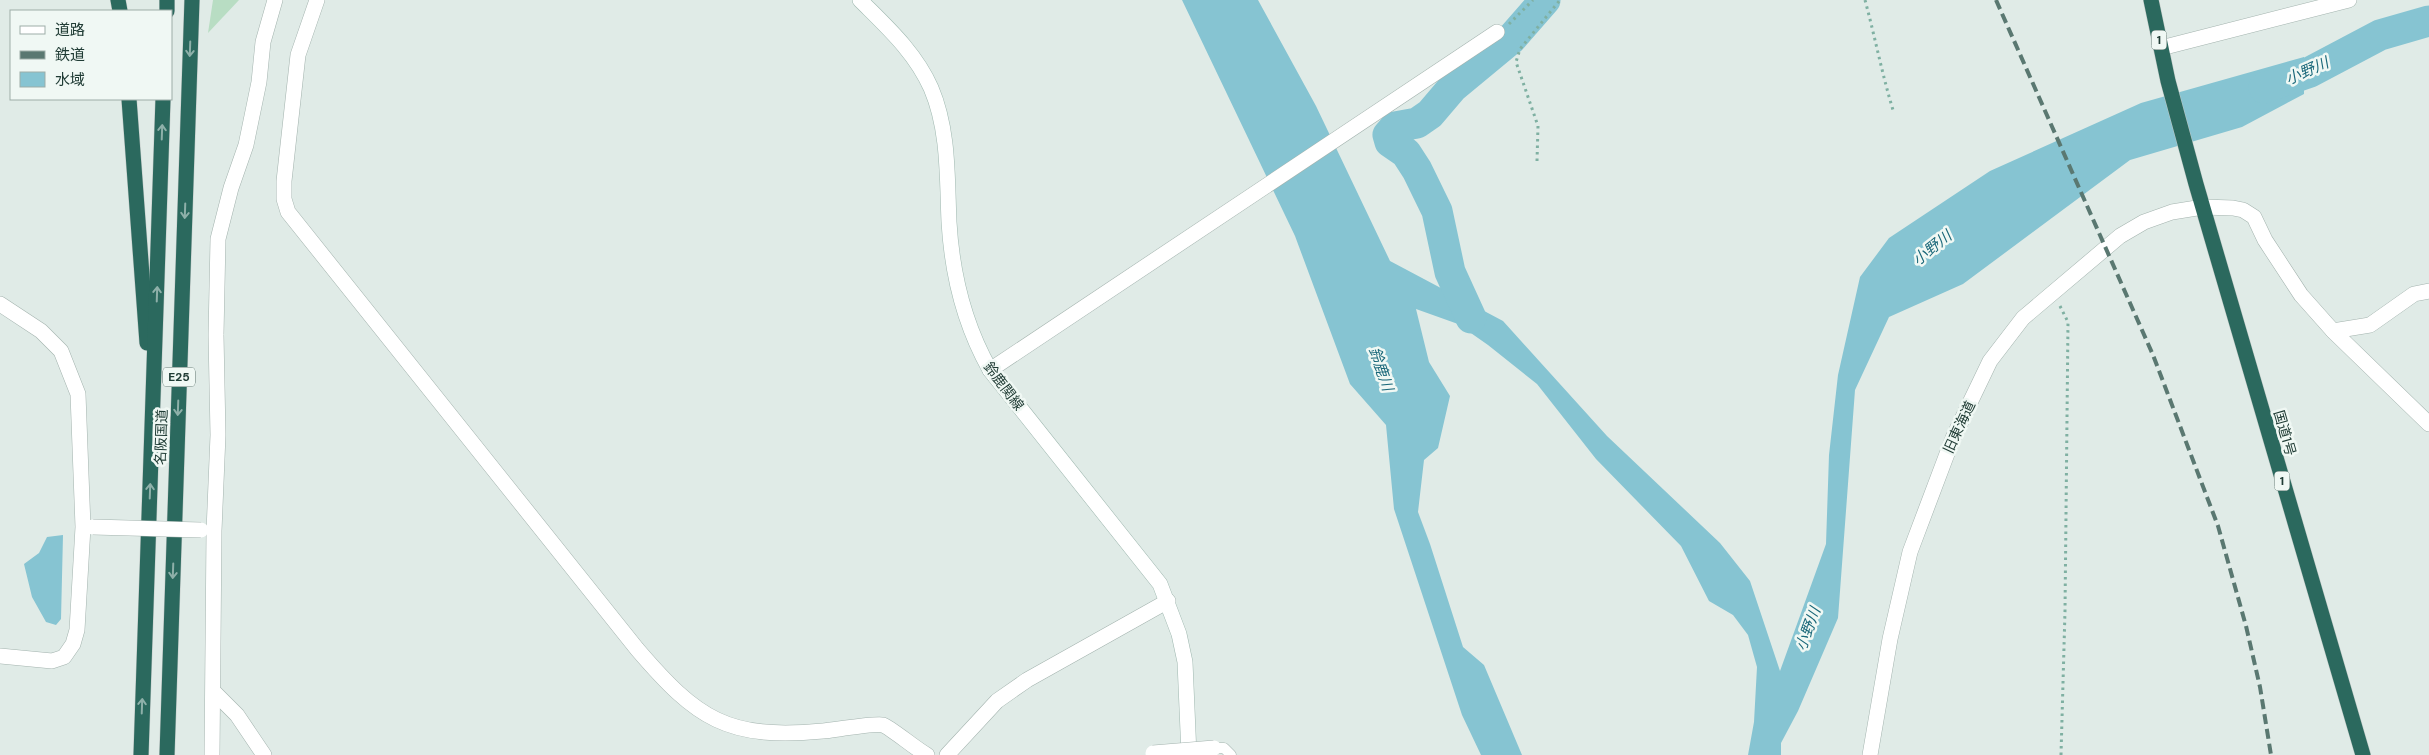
<svg xmlns="http://www.w3.org/2000/svg" width="2429" height="755" font-family="'DM Sans','Noto Sans JP',sans-serif">
<style>
.green{fill:#b8ddc3}
.water{fill:#86c4d2}
.lines{fill:none;stroke-linecap:round;stroke-linejoin:round}
.river{stroke:#86c4d2;stroke-width:31}
.lane-casing{stroke:#a3b3ae;stroke-width:11}
.street-casing{stroke:#a3b3ae;stroke-width:16}
.secondary-casing{stroke:#9eb7af;stroke-width:16}
.highway-casing{stroke:#c1c8c6;stroke-width:16}
.path{stroke:#7fb0a2;stroke-width:3;stroke-dasharray:2.5 4;stroke-linecap:butt}
.lane{stroke:#fff;stroke-width:10}
.street{stroke:#fff;stroke-width:15}
.secondary{stroke:#fff;stroke-width:15}
.highway{stroke:#2b695e;stroke-width:15}
.rail{stroke:#5a7871;stroke-width:4;stroke-dasharray:10 5;stroke-linecap:butt}
.street-bridge-casing{stroke:#a3b3ae;stroke-width:16;stroke-linecap:butt}
.street-bridge{stroke:#fff;stroke-width:15}
.oneway{stroke:#8eb0a9}
.labels{text-anchor:middle;stroke-width:5;stroke-linejoin:round;paint-order:stroke}
.shield{fill:#f0f8f4;stroke:#5e746e;stroke-width:1}
.shield-label{font-size:12px;font-weight:bold;fill:#203c35}
.street-label{font-size:14px;fill:#203c35;stroke:#f0f8f4}
.water-label{font-size:15px;font-style:italic;fill:#196779;stroke:#f0f8f4}
</style>
<rect width="100%" height="100%" fill="#e0ebe7"/>
<!-- green -->
<polygon class="green" points="213,0 239,0 208,33"/>
<!-- water -->
<g class="water">
<polygon points="1182,0 1258,0 1316,106 1390,261 1503,321 1607,436 1720,543 1750,581 1780,671 1826,544 1829,455 1838,375 1860,277 1889,238 1990,171 2141,103 2304,57 2304,94 2242,127 2130,160 1963,284 1889,317 1855,390 1838,618 1798,711 1781,743 1781,755 1748,755 1754,722 1757,667 1748,635 1733,615 1709,601 1681,546 1596,459 1537,384 1488,345 1458,324 1416,309 1429,362 1450,396 1438,448 1424,460 1418,512 1430,544 1463,647 1484,665 1522,755 1481,755 1462,715 1394,509 1386,425 1350,384 1295,236"/>
<polygon points="63,535 61,619 56,625 46,622 32,597 24,564 39,553 47,537"/>
</g>
<g class="lines">
<!-- river -->
<g class="river">
<polyline points="2264,88 2310,72 2380,35 2429,21"/>
<polyline points="1471,318 1450,272 1437,211 1417,170 1406,153 1390,142 1388,135 1395,127 1417,123 1430,114 1453,87 1511,39 1545,0"/>
</g>
<defs>
<polyline id="lane" points="1214,748 1224,748 1231,755"/>
<g id="street">
<path d="M317,0l-19,55 -14,126v18l4,13 349,437c60,70 90,91 186,82 11,-1 52,-8 60,-6 8,3 33,24 44,30"/>
<polyline points="2161,48 2349,0"/>
<polyline points="0,304 41,331 61,351 78,394 83,527 77,630 73,644 64,657 52,661 0,656"/>
<polyline points="2333,331 2370,325 2414,294 2429,291"/>
<polyline points="990,370 1497,32"/>
<polyline points="214,692 237,715 264,755"/>
<polyline points="212,755 214,531 218,435 216,335 218,239 231,188 246,145 259,82 263,42 275,0"/>
<polyline points="947,755 997,701 1027,680 1168,601"/>
<polyline points="1870,755 1890,639 1910,552 1953,438 1990,361 2023,318 2120,236 2144,222 2172,212 2203,207 2233,208 2243,210 2254,217 2265,240 2301,295 2333,331 2429,424"/>
</g>
<path id="secondary" d="M860,0c27,27 55,52 71,88 18,42 16,89 18,134 3,52 15,102 41,148l170,214 19,50 6,28 4,93"/>
<g id="highway">
<polyline points="118,0 120,11"/>
<polyline points="2151,0 2168,81 2196,184 2363,755"/>
<polyline points="167,11 167,0"/>
<polyline points="129,99 147,343"/>
<polyline points="141,755 163,99"/>
<polyline points="167,755 192,0"/>
</g>
</defs>
<!-- lane casing -->
<use href="#lane" class="lane-casing"/>
<!-- street casing -->
<use href="#street" class="street-casing"/>
<!-- secondary casing -->
<use href="#secondary" class="secondary-casing"/>
<!-- highway casing -->
<use href="#highway" class="highway-casing"/>
<!-- path -->
<g class="path">
<path d="M1865,0c10,37 17,74 28,110"/>
<polyline points="1509,24 1533,0"/>
<polyline points="1537,161 1538,126 1516,62 1520,49 1560,0"/>
<polyline points="2060,306 2068,322 2065,611 2061,755"/>
</g>
<!-- lane -->
<use href="#lane" class="lane"/>
<!-- street -->
<use href="#street" class="street"/>
<!-- secondary -->
<use href="#secondary" class="secondary"/>
<!-- highway -->
<use href="#highway" class="highway"/>
<!-- rail -->
<polyline class="rail" points="1996,0 2153,355 2218,526 2246,626 2260,687 2271,755"/>
<defs>
<g id="street-bridge">
<polyline points="93,527 201,530"/>
<polyline points="1153,753 1214,748"/>
</g>
</defs>
<!-- street-bridge casing -->
<use href="#street-bridge" class="street-bridge-casing"/>
<!-- street-bridge -->
<use href="#street-bridge" class="street-bridge"/>
</g>
<!-- one-way arrows -->
<defs><path id="oneway-shaft" d="M-6 0H5M1.5-3L5.5 0L1.5 3" fill="none" stroke-width="1.6" stroke-linecap="round" stroke-linejoin="round" transform="scale(1.25)"/></defs>
<g class="oneway">
<use href="#oneway-shaft" transform="translate(190 49) rotate(92)"/>
<use href="#oneway-shaft" transform="translate(162 132) rotate(-88)"/>
<use href="#oneway-shaft" transform="translate(185 211) rotate(92)"/>
<use href="#oneway-shaft" transform="translate(157 294) rotate(-88)"/>
<use href="#oneway-shaft" transform="translate(178 408) rotate(92)"/>
<use href="#oneway-shaft" transform="translate(150 491) rotate(-88)"/>
<use href="#oneway-shaft" transform="translate(173 571) rotate(92)"/>
<use href="#oneway-shaft" transform="translate(142 706) rotate(-88)"/>
</g>
<g class="labels">
<!-- shield labels -->
<g class="shield">
<rect x="2151.5" y="30.5" width="15" height="19" rx="4"/>
<rect x="163" y="367.5" width="32" height="19" rx="4"/>
<rect x="2274.5" y="471.5" width="15" height="19" rx="4"/>
</g>
<g class="shield-label">
<text x="2159" y="44">1</text>
<text x="179" y="381">E25</text>
<text x="2282" y="485">1</text>
</g>
<!-- street labels -->
<g class="street-label">
<text transform="translate(1004 386) rotate(53)" y="5">鈴鹿関線</text>
<text transform="translate(1959 427) rotate(-65)" y="5">旧東海道</text>
<text transform="translate(2285 433) rotate(74)" y="5">国道1号</text>
<text transform="translate(161 437) rotate(-88)" y="5">名阪国道</text>
</g>
<!-- water labels -->
<g class="water-label">
<text transform="translate(2307 71) rotate(-24)" y="5">小野川</text>
<text transform="translate(1932 248) rotate(-39)" y="5">小野川</text>
<text transform="translate(1381 369) rotate(71)" y="5">鈴鹿川</text>
<text transform="translate(1808 629) rotate(-70)" y="5">小野川</text>
</g>
</g>
<!-- legend -->
<rect x="10" y="10" width="162" height="90" fill="#f0f8f4" stroke="#9dada8"/>
<rect x="20" y="26" width="25" height="8" fill="#ffffff" stroke="#9dada8"/>
<text x="55" y="35" font-size="15" fill="#203c35">道路</text>
<rect x="20" y="51" width="25" height="8" fill="#5a7871" stroke="#9dada8"/>
<text x="55" y="60" font-size="15" fill="#203c35">鉄道</text>
<rect x="20" y="72" width="25" height="15" fill="#86c4d2" stroke="#9dada8"/>
<text x="55" y="85" font-size="15" fill="#203c35">水域</text>
</svg>
